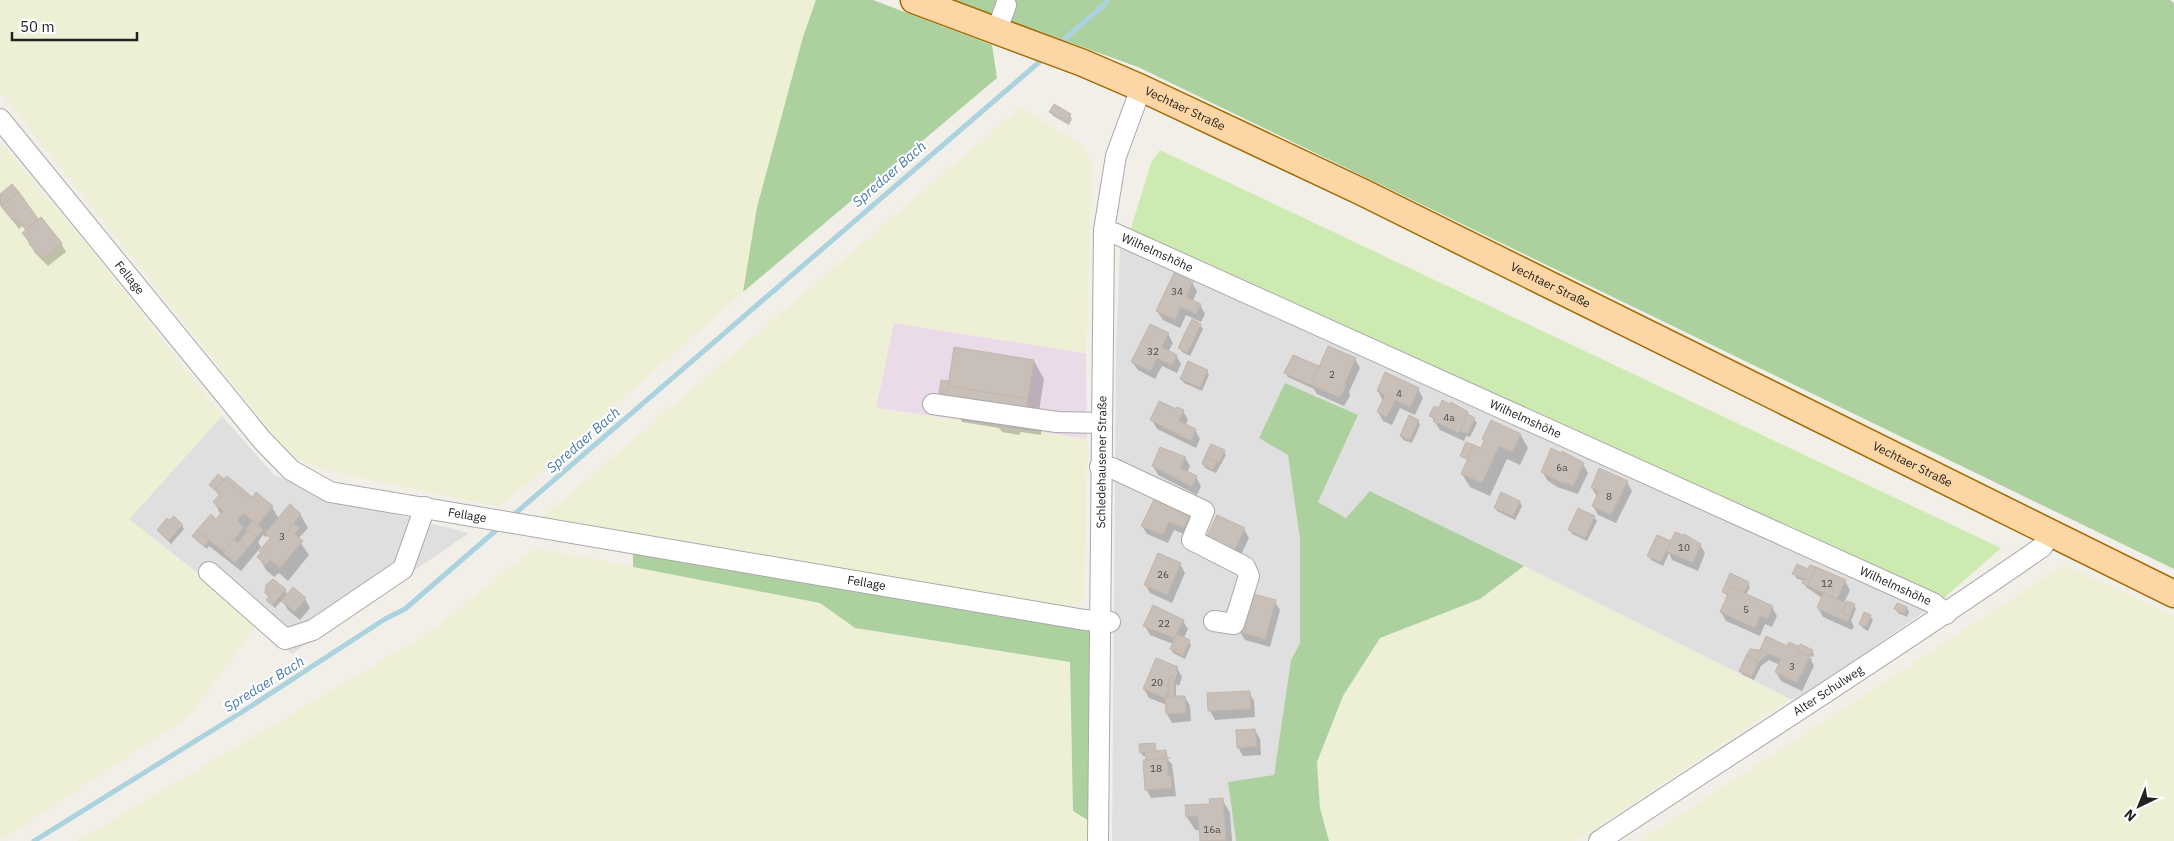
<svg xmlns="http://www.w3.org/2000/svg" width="2174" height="841" font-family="'IBM Plex Sans',sans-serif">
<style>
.residential{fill:#e0dfdf}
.industrial{fill:#ebdbe8}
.farmland{fill:#eef0d5}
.grass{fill:#cdebb0}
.forest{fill:#add19e}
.shadow{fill:#0003;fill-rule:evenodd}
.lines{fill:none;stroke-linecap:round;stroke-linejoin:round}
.stream{stroke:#aad3df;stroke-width:5}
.building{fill:#c7bfb8;stroke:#c4b6ab}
.minor-casing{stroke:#a9a9a9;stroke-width:22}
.major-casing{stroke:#a06b00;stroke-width:29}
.minor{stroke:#fff;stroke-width:20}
.major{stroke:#fcd6a4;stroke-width:26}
.labels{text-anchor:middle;stroke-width:4;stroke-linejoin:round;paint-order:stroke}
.number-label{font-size:10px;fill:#4b4948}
.street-label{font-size:12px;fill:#222;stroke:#fff}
.water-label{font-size:14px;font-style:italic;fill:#4a7aab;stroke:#fff}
</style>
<rect width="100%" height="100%" fill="#f2efe9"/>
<!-- residential -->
<g class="residential">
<polygon points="1121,226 1944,598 1798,700 1790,699 1371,491 1346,518 1318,502 1358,415 1288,454 1300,540 1300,643 1291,660 1274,775 1228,782 1236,841 1112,841 1116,349"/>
<polygon points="222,416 274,475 397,515 469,533 292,654 259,622 129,519"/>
</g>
<!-- industrial -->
<polygon class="industrial" points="893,323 1086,353 1087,439 876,408"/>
<!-- farmland -->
<g class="farmland">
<polygon points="0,0 816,0 803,37 757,207 743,292 500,507 320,469 288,453 0,92"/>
<polygon points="1021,107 1082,146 1092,164 1086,353 894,323 876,408 1087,439 1085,599 1064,608 543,517"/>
<polygon points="0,142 89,247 222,416 129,519 259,623 189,716 0,841"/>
<polygon points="535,548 820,603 855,628 1070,662 1073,811 1089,821 1088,841 77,841 426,635"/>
<polygon points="2064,565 2174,616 2174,841 1640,841"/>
<polygon points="1524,566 1790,699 1576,841 1329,841 1320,808 1317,762 1343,696 1380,638 1480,599"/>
</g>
<!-- grass -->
<polygon class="grass" points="1160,150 2001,548 1944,598 1130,231 1151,163"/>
<!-- forest -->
<g class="forest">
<polygon points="816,0 873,0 992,45 997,78 743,292 757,207 803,37"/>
<polygon points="952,0 2170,0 2174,3 2174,569 1138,67"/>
<polygon points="1285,383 1358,415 1318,502 1346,518 1370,491 1524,566 1480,599 1380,638 1343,696 1317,762 1320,808 1329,841 1236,841 1228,782 1274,775 1291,660 1300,643 1300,540 1288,455 1259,438"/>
<polygon points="633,552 1089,628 1089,821 1073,811 1070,662 855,628 820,603 633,567"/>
</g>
<!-- shadow -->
<g class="shadow">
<polygon points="1051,112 1070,115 1072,119 1069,125 1053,116"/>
<polygon points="12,186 38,221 61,243 66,252 48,266 35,253 23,233 26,231 22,226 19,229 0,204 0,196"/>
<polygon points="1192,283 1197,291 1193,301 1200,305 1205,314 1201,322 1186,315 1180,328 1163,320 1157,311"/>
<polygon points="1200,325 1203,329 1190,356 1182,352 1179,348"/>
<polygon points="1168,334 1173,343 1168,352 1176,355 1181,364 1177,373 1162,366 1155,379 1138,370 1132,362"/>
<polygon points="1355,359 1360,368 1349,392 1350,396 1344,406 1317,394 1314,389 1288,377 1286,373 1318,367 1319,369"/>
<polygon points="1034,361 1044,379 1038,418 1042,425 1041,435 1020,432 1020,435 1002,432 999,428 962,422 950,401 940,395 942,381 948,382"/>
<polygon points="1207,371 1209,375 1202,391 1184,383 1181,379"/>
<polygon points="1418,389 1423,398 1415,415 1400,408 1392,425 1383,421 1378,412 1383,401 1378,391"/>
<polygon points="1177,410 1183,411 1188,420 1185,426 1195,430 1200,439 1196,448 1157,429 1152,420"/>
<polygon points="1440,410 1467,413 1474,419 1477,423 1470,437 1466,436 1464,441 1440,430 1431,416"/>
<polygon points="1418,421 1420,425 1412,443 1403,440 1401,436"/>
<polygon points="1520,434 1528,448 1520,465 1507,459 1490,496 1470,487 1462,474 1468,461 1463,459 1469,461 1469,458 1462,455 1467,444 1481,450"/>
<polygon points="1212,445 1224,451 1226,455 1216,473 1205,468 1203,464"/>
<polygon points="1185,458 1190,466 1187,473 1196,477 1201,486 1197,495 1158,475 1153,466"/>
<polygon points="1583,464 1588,473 1578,494 1557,487 1547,480 1542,471"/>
<polygon points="1627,482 1632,491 1616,523 1598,515 1593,506 1597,497 1592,488"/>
<polygon points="210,485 251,498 272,507 279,519 300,514 308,528 298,539 309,555 288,581 279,573 274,577 266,570 259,557 270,540 268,535 266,537 263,535 258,542 261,547 241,571 209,546 207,549 196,540 194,536 211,516 217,520 221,515 214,502 220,496"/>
<polygon points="1520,502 1522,506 1515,520 1497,511 1495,507"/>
<polygon points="1579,510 1594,517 1597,521 1587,541 1572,534 1570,530"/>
<polygon points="1189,517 1194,525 1189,536 1174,530 1168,543 1147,534 1142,526"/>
<polygon points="182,525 184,529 171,544 158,530"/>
<polygon points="1244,529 1249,538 1239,559 1213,547"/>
<polygon points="1671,542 1700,545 1705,553 1698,571 1672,560 1669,553 1663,566 1651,560 1649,556"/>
<polygon points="1180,564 1185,573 1172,603 1150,593 1145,584"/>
<polygon points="1794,574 1845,581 1850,590 1844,603 1846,606 1854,605 1856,609 1851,621 1854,626 1852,630 1823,617 1818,608 1822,598 1806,587 1804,581 1796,578"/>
<polygon points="1748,583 1750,587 1746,595 1772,607 1777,616 1772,627 1765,624 1760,636 1726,621 1721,612 1728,597 1723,591"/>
<polygon points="293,589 305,599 310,608 300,620 288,610 282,600 275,608 268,601 269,597 266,593 285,590 288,595"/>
<polygon points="1275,602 1280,610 1270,647 1245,640 1240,632"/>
<polygon points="1907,608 1909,612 1907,617 1898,613 1896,609"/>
<polygon points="1870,616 1873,620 1868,631 1863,628 1860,624"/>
<polygon points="1183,621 1188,629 1184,638 1189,641 1191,645 1185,659 1173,653 1171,649 1173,644 1150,635 1145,626"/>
<polygon points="1801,646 1812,651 1814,655 1813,657 1802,651 1802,654 1812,659 1811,660 1814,666 1802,691 1781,681 1776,672 1780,665 1769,660 1761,666 1754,680 1743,675 1740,671 1763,653 1761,650 1800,649"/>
<path d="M1177,668l5,9 -3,9 -3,-2v14l9,-1 5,9 1,15 -19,2 -5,-9v-9l-18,-7 -5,-9zM1175,672h2l-4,12z"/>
<polygon points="1249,692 1254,701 1255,717 1215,720 1210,711 1209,694"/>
<polygon points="1255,730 1260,739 1261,755 1243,756 1238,747"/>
<polygon points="1154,744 1157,752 1166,751 1168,760 1172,764 1176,796 1151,798 1146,789 1147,756 1143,756 1141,753"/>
<polygon points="1222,799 1230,813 1232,841 1201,841 1200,830 1195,830 1187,817"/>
</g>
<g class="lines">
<!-- stream -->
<g class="stream">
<polyline points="1058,45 1105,4 1107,0"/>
<polyline points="511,517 1044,58"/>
<polyline points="34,841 242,712 385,619 405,609 501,526"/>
</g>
</g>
<!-- building -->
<g class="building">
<polygon points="1054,104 1071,114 1067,122 1049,112"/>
<polygon points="12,184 19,192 1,206 0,194"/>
<polygon points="19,192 38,219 26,230 16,218 13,221 1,206"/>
<polygon points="41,217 62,243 43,258 29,244 29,241 22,233"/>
<polygon points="1174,273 1193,282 1186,297 1201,304 1196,314 1181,307 1175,320 1156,311"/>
<polygon points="1192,319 1201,324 1195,338 1185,333"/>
<polygon points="1150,324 1169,333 1162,347 1177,355 1172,365 1157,358 1150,371 1131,362"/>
<polygon points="1185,333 1195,338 1187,353 1178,348"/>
<polygon points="1328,346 1356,358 1345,383 1346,386 1341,396 1338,397 1311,385"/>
<polygon points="954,347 1034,360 1028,399 948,386"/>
<polygon points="1293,355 1319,366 1311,385 1284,373"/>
<polygon points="1188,361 1208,370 1200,388 1180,379"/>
<polygon points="1385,372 1419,388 1410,407 1395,400 1387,417 1377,412 1385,395 1377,391"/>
<polygon points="941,380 949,381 947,395 939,393"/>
<polygon points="948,386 1028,399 1026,410 946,397"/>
<polygon points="1442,400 1450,404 1451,402 1468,412 1459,433 1433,421 1435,418 1429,416 1434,406 1439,408"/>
<polygon points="1159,401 1176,409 1177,407 1184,410 1179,421 1196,429 1191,441 1150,420"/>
<polygon points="1467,414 1475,418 1468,434 1460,431"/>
<polygon points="1409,415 1419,420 1410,440 1400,436"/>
<polygon points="1491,420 1521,434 1512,452 1499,446 1482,483 1461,474 1474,445 1481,448 1484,440 1482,439"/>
<polygon points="1466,442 1474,445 1467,459 1460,456"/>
<polygon points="1211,444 1225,450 1219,463 1205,456"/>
<polygon points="1160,447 1186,457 1180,468 1197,476 1192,487 1152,466"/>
<polygon points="1551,448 1561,453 1562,451 1584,463 1573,486 1563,482 1562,483 1541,472"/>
<polygon points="1205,456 1217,462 1213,470 1202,464"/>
<polygon points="1599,468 1628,481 1611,515 1592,506 1599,491 1591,488"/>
<polygon points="218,474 224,479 215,490 209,485"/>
<polygon points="227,476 252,497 250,500 224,479"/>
<polygon points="224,479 250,500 256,492 273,506 258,525 243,513 237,521 244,527 224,552 197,530 211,514 216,519 223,511 213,502 220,494 215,490"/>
<polygon points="1501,492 1520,501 1513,516 1494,508"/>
<polygon points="1154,499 1190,516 1184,528 1169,522 1163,535 1141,526"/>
<polygon points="290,504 301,514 288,529 303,541 280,568 270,560 266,565 257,557 261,552 259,551 270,538 265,533"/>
<polygon points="1578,508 1595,516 1585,538 1568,530"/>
<polygon points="1217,515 1245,528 1234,551 1206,538"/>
<polygon points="174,516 183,525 179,529 169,520"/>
<polygon points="167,518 179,529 168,541 157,530"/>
<polygon points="252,521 263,529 257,537 246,529"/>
<polygon points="293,523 300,528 294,534 288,529"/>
<polygon points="197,530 209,540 204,546 192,536"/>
<polygon points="248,530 257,537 235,563 223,553 234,539 238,543"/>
<polygon points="1675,532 1683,535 1684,534 1701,544 1693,563 1666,551"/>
<polygon points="1657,535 1671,541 1661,562 1647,556"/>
<polygon points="1158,553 1181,563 1167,595 1144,585"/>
<polygon points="1797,564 1808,569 1810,565 1816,567 1808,586 1802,583 1804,579 1792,574"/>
<polygon points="1816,567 1846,580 1837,599 1808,586"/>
<polygon points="1730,573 1749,582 1744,593 1731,587 1728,594 1722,592"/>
<polygon points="273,579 286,589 272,605 266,600 269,596 265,593 266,585"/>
<polygon points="293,587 306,598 295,612 281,601"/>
<polygon points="1731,587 1773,606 1767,619 1760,616 1755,628 1720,612"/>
<polygon points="1250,593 1276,600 1265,639 1239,632"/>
<polygon points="1823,593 1846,603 1842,613 1850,616 1847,622 1817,608"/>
<polygon points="1847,601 1855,604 1850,616 1842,613"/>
<polygon points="1897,603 1907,607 1905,614 1894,609"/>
<polygon points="1153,605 1184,620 1174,638 1143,626"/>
<polygon points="1864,612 1871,615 1866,627 1859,624"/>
<polygon points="1177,634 1190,640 1183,656 1170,649"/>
<polygon points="1766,636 1787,646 1789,642 1800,647 1798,651 1809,656 1812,653 1797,683 1775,672 1781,659 1760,650"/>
<polygon points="1800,644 1813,650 1809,656 1798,651"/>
<polygon points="1750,649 1760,650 1768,654 1759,662 1746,656"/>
<polygon points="1746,656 1759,662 1751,677 1739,671"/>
<polygon points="1156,658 1178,667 1174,678 1171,676 1167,687 1170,688 1165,698 1143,689"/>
<polygon points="1171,676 1174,678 1174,697 1166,698 1170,688 1167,687"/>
<polygon points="1250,691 1251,709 1208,711 1207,693"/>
<polygon points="1174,696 1185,696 1186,713 1166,714 1165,698 1174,697"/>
<polygon points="1255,729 1257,746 1237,748 1236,730"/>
<polygon points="1155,743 1156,751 1166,750 1167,758 1146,760 1145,752 1140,753 1139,744"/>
<polygon points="1170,758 1167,759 1168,776 1171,776 1172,788 1145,790 1143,760"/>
<polygon points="1223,798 1226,840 1200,841 1198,816 1186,817 1185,805 1210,804 1209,799"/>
</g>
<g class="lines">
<defs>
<g id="minor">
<polyline points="1000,22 1006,5"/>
<path id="s1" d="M0,119l262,321 29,30 39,22 755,128 25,2"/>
<path id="s2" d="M1104,230l12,4 817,369 13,11"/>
<polyline points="933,404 1057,422 1101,423"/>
<polyline points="1100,467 1112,468 1204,511 1192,540 1245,567 1249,576 1234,624 1214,621"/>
<polyline points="209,572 285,639 313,630 403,569 425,507"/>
<path id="s3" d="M1098,841l6,-611 12,-74 25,-68"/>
<path id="s4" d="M1599,841c148,-98 298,-193 443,-294l8,-13"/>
</g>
<g id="major">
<path id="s5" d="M914,0l169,63 58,25 221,104 812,402"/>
</g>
</defs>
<!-- minor casing -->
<use href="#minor" class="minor-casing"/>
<!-- major casing -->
<use href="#major" class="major-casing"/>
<!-- minor -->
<use href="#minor" class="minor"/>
<!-- major -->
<use href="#major" class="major"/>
</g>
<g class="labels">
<!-- number labels -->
<g class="number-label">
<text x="1177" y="295">34</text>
<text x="1153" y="355">32</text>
<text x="1332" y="378">2</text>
<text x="1399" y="397">4</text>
<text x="1449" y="421">4a</text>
<text x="1562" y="471">6a</text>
<text x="1609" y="500">8</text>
<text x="282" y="540">3</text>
<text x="1684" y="551">10</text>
<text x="1163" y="578">26</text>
<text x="1827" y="587">12</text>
<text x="1746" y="613">5</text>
<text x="1164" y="627">22</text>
<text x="1792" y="670">3</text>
<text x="1157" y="686">20</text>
<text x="1156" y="772">18</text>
<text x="1212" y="833">16a</text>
</g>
<!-- street labels -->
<g class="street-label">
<text dy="4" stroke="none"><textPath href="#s5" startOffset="292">Vechtaer Straße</textPath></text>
<text dy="4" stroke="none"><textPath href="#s2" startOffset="58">Wilhelmshöhe</textPath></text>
<text dy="4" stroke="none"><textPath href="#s1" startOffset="205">Fellage</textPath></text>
<text dy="4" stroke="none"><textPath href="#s5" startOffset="698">Vechtaer Straße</textPath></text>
<text dy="4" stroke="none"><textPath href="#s2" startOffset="462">Wilhelmshöhe</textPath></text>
<text dy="4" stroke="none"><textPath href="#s3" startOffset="379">Schledehausener Straße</textPath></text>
<text dy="4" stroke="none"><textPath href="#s5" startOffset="1102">Vechtaer Straße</textPath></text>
<text dy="4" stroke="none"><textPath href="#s1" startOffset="640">Fellage</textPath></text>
<text dy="4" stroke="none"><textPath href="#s1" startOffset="1045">Fellage</textPath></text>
<text dy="4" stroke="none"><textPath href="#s2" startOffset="868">Wilhelmshöhe</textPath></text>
<text dy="4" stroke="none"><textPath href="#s4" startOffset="274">Alter Schulweg</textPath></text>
</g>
<!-- water labels -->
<g class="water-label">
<text transform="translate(889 174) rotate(-41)" y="5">Spredaer Bach</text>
<text transform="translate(583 440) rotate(-41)" y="5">Spredaer Bach</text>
<text transform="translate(264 684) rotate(-32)" y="5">Spredaer Bach</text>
</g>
</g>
<!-- north arrow -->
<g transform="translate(2139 806) rotate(223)" stroke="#ffffff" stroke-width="4" paint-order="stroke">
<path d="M0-4L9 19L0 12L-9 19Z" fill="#222222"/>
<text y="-8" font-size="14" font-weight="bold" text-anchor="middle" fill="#222222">N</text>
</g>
<!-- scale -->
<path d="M12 32v8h125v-8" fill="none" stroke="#222222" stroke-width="2.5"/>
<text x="20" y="32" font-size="15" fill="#222222" stroke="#ffffff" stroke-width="4" paint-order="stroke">50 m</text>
</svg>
